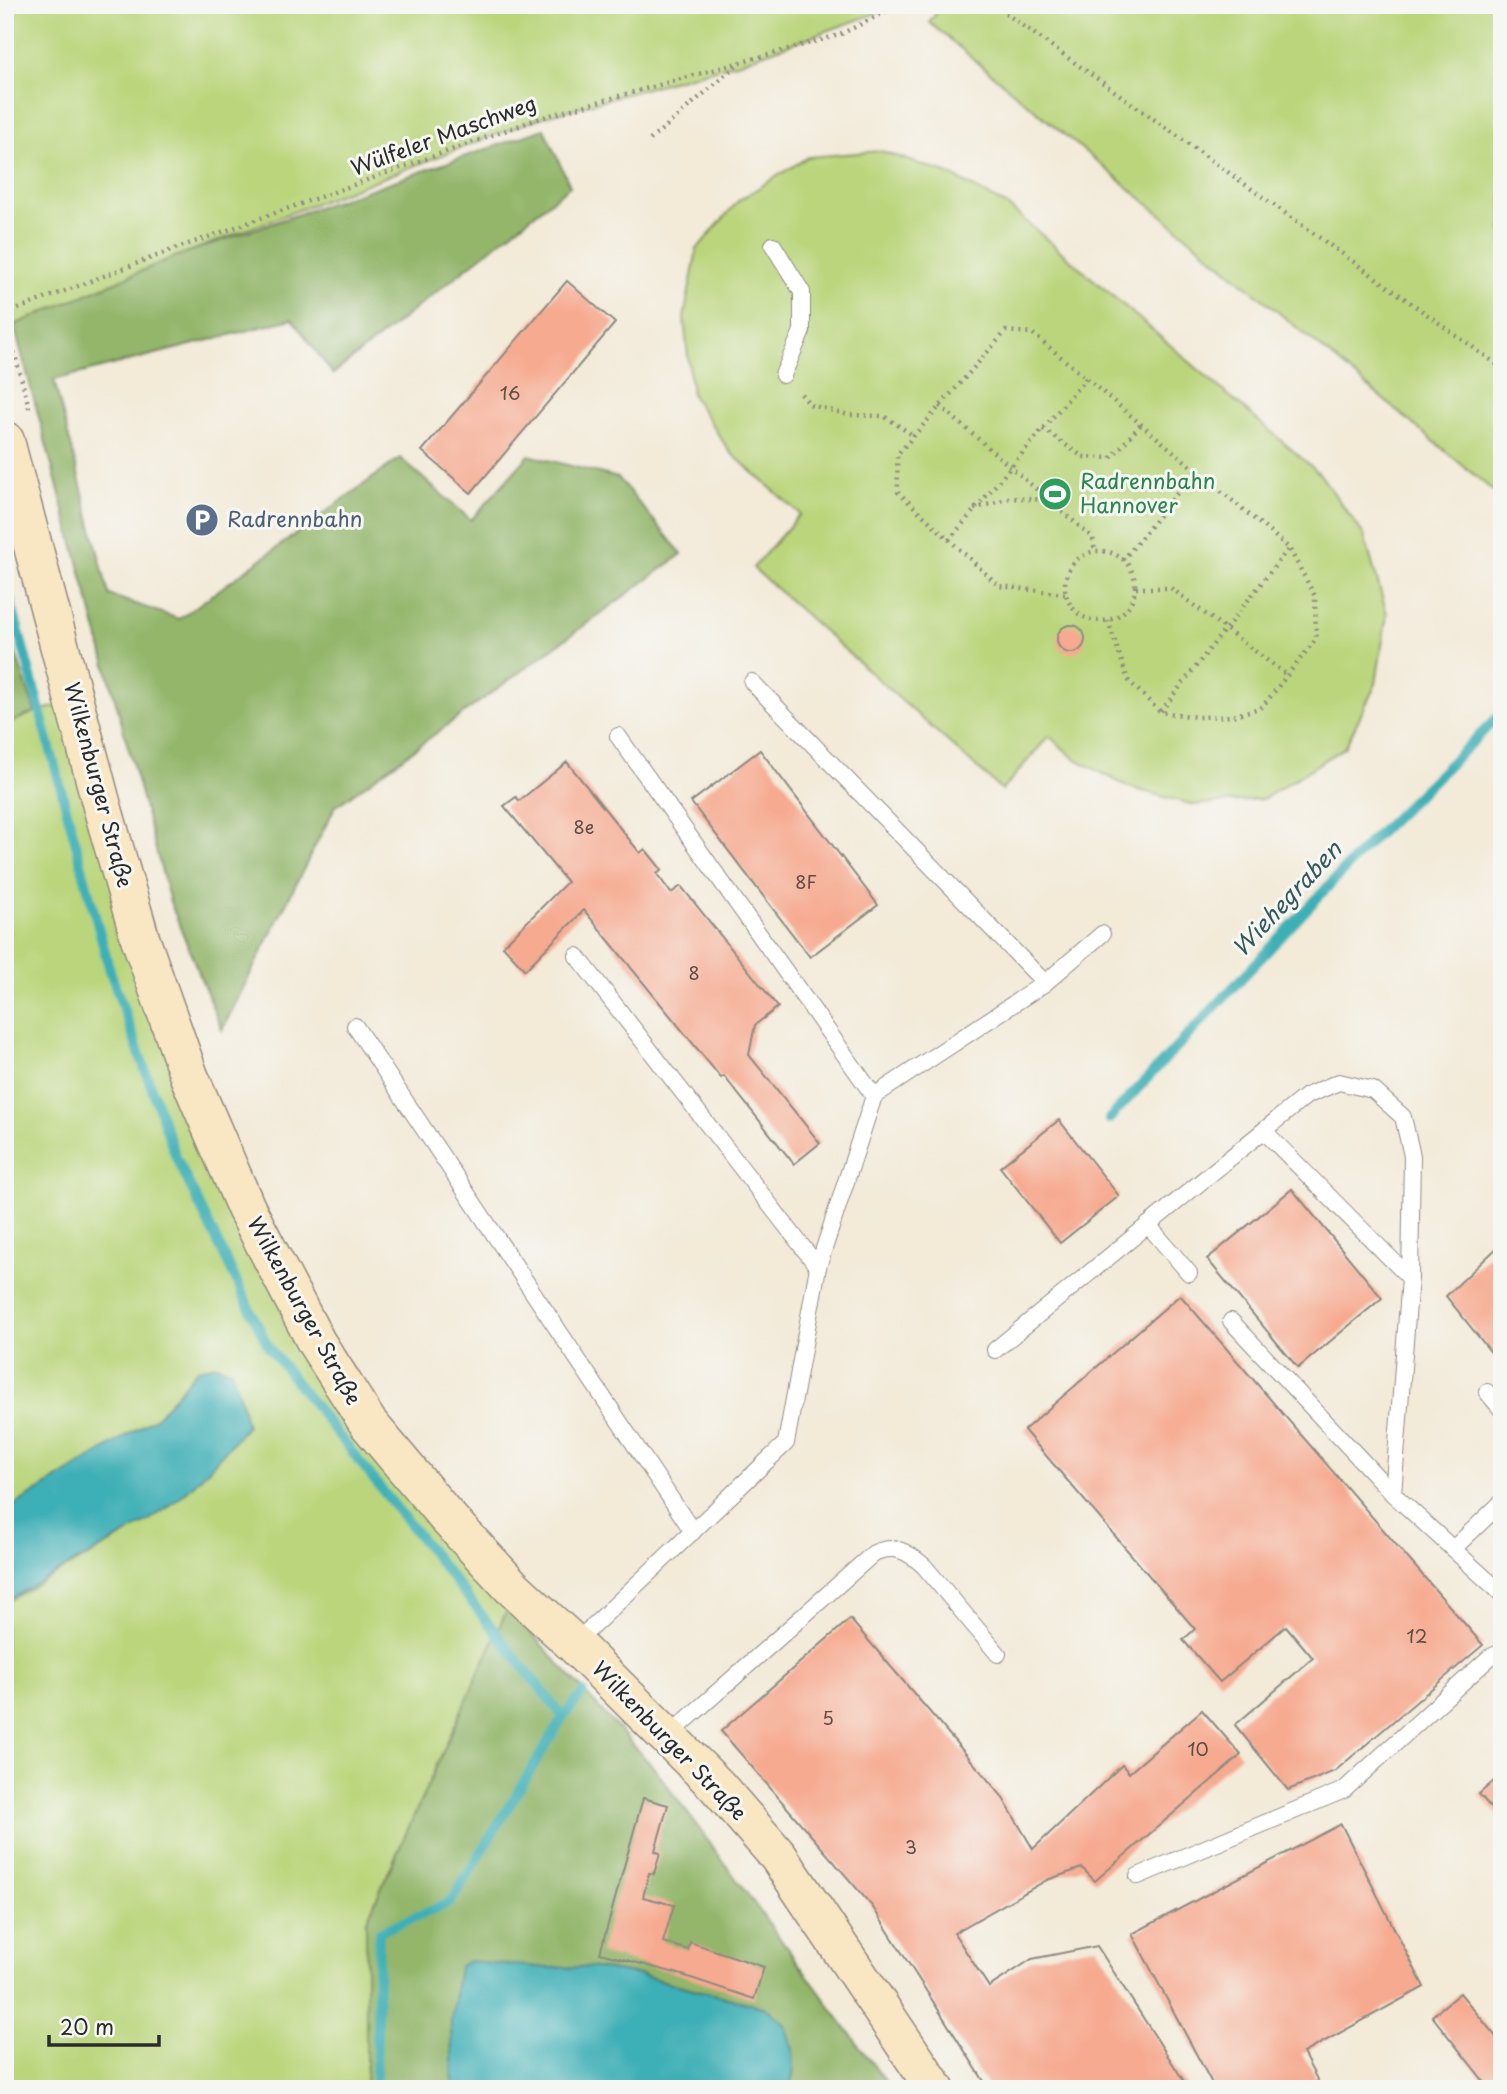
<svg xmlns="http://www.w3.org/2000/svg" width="1507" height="2094" font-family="'Playpen Sans',sans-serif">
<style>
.green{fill:#bad57b;stroke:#728053;stroke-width:2}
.forest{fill:#93b66b;stroke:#5f704b;stroke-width:2}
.water{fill:#3eafb6;stroke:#346d70;stroke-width:2}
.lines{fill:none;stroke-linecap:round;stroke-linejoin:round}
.stream{stroke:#3eafb6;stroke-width:10}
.building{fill:#f6aa90}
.service-casing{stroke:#8f8a82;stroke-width:18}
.secondary-casing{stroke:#8f8a82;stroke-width:41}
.path{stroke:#8f8a82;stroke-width:4.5;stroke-dasharray:2 5;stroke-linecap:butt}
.service{stroke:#fff;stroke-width:16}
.secondary{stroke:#f9e7c3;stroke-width:38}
.labels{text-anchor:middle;stroke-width:6;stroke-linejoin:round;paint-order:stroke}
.number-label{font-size:18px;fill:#5e4b44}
.street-label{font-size:21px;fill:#2b2b2b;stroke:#f6f6f2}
.leisure-label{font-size:21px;fill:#27864d;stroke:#f6f6f2;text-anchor:start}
.service-label{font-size:21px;fill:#4e5e75;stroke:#f6f6f2;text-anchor:start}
.water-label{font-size:23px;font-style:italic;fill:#32595c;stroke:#f6f6f2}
</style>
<rect width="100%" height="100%" fill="#f6f6f2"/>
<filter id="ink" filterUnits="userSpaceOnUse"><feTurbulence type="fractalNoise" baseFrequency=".0143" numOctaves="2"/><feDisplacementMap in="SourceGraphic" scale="14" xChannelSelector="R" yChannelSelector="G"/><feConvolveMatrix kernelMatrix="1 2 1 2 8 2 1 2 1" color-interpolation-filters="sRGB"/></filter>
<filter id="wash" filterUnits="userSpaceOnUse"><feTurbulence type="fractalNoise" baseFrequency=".00686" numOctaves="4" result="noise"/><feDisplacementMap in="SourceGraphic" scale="28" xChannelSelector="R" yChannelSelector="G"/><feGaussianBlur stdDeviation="1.57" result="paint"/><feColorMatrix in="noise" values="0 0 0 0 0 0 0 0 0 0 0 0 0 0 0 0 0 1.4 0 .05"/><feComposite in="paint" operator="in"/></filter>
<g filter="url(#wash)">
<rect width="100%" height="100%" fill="#f3ead8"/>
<!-- green -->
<g class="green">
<polygon points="5,5 899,5 740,62 540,118 172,258 14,325 5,289"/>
<polygon points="943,5 1502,5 1502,498 929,22"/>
<polygon points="881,151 949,174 1008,206 1319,473 1364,535 1387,614 1376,684 1345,747 1263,799 1194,805 1128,787 1074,758 1049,736 1002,790 753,568 800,514 730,452 692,395 684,318 697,249 739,200 808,157"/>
<polygon points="75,701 246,1208 508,1608 366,1922 366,2089 5,2089 5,1603 113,1542 169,1507 198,1369 158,1416 5,1511 5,725 35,712"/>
</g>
<!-- forest -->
<g class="forest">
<polygon points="544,129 570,186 333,374 292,319 54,380 109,595 179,619 400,458 471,520 529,455 618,478 682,554 335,807 222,1030 170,902 14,325 172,258"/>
<polygon points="5,621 35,712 5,725"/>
<polygon points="508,1608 655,1769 891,2089 790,2089 794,2069 784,2023 766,2008 640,1975 589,1967 549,1968 451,2021 453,2089 366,2089 366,1922"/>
</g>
<!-- water -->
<g class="water">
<path d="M216,1365l15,5 10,31 6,25c-25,28 -50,59 -79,81 -51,38 -111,61 -163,96v-92l153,-95 40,-47z"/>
<polygon points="469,1961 549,1968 589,1967 640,1975 766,2008 784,2023 793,2049 794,2069 790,2089 453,2089 451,2022 459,1966"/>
</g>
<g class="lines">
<!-- stream -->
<g class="stream">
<polyline points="5,580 110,971 176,1157 269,1348 563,1717"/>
<polyline points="1109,1119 1372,840 1502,713"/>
<polyline points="376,2089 379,1932 451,1902 563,1717 583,1693"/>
</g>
</g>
<g id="blocks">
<!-- building -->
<g class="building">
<polygon points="567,281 615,323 471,493 422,451"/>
<circle cx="1071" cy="639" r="14"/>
<polygon points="760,750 878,905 810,957 691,802"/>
<polygon points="567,762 640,853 645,849 662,870 657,874 671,893 681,886 778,1007 755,1025 749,1055 820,1143 794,1164 727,1080 724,1076 721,1078 584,910 525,970 503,946 567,882 504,806 516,797 519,801"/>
<polygon points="1059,1120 1119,1196 1060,1243 1000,1167"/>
<polygon points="1292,1189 1382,1298 1298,1368 1207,1259"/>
<polygon points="1502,1243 1501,1295 1502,1366 1446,1296"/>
<polygon points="1180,1295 1483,1645 1335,1771 1288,1790 1235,1725 1313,1658 1286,1626 1220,1682 1183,1640 1195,1629 1024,1430"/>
<polygon points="850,1619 1001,1795 1033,1849 1122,1765 1129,1773 1202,1710 1241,1755 1095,1881 1082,1868 1047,1880 954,1933 989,1987 1032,1959 1097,1946 1189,2089 989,2089 872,1906 721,1731"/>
<polygon points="1502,1774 1502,1820 1479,1794"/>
<polygon points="643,1798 668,1805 655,1851 660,1853 654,1874 649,1873 643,1897 674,1905 663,1942 688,1950 690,1942 764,1967 754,1999 679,1974 600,1953"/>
<polygon points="1341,1824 1424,1987 1303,2053 1322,2089 1240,2089 1239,2086 1235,2089 1215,2089 1132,1934"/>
<polygon points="1460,1993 1502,2044 1502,2089 1490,2089 1432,2016"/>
</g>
</g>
</g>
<g filter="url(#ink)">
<use href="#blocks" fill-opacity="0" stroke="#8f8a82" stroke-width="2"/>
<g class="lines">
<defs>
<g id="service">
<polyline points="773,245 802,292 802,331 783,375"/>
<polyline points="752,682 1045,983"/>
<polyline points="618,736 874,1096"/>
<polyline points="577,956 818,1267"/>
<polyline points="355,1026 693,1532"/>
<polyline points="1264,1131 1410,1278"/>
<polyline points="1148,1225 1189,1273"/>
<polyline points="1231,1321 1393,1494 1502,1594"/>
<polyline points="995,1350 1306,1096 1339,1082 1373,1090 1403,1117 1412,1156 1410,1278 1393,1494"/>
<polyline points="1487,1392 1502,1410"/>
<polyline points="1453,1549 1502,1502"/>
<polyline points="574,1644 786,1443 818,1267 874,1096 1045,983 1102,934"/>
<path d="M668,1736l206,-183c21,-9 33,-2 50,13l74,88"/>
<polyline points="1138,1876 1344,1790 1490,1657 1502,1652"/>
</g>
<polyline id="secondary" points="5,441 102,806 140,938 189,1076 246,1208 316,1342 368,1423 446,1516 511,1586 574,1644 717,1786 778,1856 935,2089"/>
</defs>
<!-- service casing -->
<use href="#service" class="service-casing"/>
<!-- secondary casing -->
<use href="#secondary" class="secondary-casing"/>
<!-- path -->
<g class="path">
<polyline points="994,5 1502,368"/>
<polyline points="650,140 737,65"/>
<polyline points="5,314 172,250 540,118 839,35 899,5"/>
<polyline points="5,318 30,411"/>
<polyline points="5,359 15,355"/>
<polyline points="801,394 811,405 849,415 884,416 914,436"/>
<polyline points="940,406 1093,538 1095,552"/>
<polyline points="1043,429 1083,457 1111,458 1141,424"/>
<polyline points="974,509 1009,498 1050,500"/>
<polyline points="949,540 1086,378"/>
<circle cx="1100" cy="586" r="35"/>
<polyline points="1123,560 1196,470"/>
<polyline points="1136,588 1171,588 1288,676"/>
<polyline points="1065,594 999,586 898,492 897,455 1006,331 1032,333 1289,548 1315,596 1316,639 1262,707 1233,716 1198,717 1160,712 1128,680 1108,621"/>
<polyline points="1161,711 1289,548"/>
</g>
<!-- service -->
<use href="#service" class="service"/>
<!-- secondary -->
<use href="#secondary" class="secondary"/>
</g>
</g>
<!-- icons -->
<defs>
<symbol id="stadium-disc" viewBox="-11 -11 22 22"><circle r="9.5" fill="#2e9e5b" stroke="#f6f6f2"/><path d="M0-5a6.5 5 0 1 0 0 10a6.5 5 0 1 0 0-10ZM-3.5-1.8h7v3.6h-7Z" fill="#fff"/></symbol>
<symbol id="parking-disc" viewBox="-11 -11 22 22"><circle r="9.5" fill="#5c6f8a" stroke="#f6f6f2"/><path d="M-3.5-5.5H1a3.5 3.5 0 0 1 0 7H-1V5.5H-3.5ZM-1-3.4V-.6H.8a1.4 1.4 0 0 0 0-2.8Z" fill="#fff"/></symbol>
</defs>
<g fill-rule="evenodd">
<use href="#stadium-disc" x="1036" y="475" width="38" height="38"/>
<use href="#parking-disc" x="183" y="501" width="38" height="38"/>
</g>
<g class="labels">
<!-- number labels -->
<g class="number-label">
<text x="510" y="400">16</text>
<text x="584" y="834">8e</text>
<text x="806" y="889">8F</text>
<text x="694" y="980">8</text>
<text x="1417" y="1643">12</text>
<text x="828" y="1725">5</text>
<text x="1198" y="1756">10</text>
<text x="911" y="1854">3</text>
</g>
<!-- street labels -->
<g class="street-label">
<text transform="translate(444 136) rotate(-20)" y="7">Wülfeler Maschweg</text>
<text transform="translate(98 785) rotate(75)" y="7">Wilkenburger Straße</text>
<text transform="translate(304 1311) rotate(61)" y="7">Wilkenburger Straße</text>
<text transform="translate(669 1741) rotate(46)" y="7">Wilkenburger Straße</text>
</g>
<!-- leisure labels -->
<g class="leisure-label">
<text x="1080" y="489">Radrennbahn<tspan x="1080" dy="24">Hannover</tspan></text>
</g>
<!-- service labels -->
<g class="service-label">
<text x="227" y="527">Radrennbahn</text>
</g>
<!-- water labels -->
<g class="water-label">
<text transform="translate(1287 899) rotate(-47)" y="8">Wiehegraben</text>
</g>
</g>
<!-- margin -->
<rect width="1507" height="2094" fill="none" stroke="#f6f6f2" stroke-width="28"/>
<!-- scale -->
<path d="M49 2035v10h110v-10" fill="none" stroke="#2b2b2b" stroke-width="3.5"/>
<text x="60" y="2035" font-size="21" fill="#2b2b2b" stroke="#f6f6f2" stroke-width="5" paint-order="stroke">20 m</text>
</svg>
